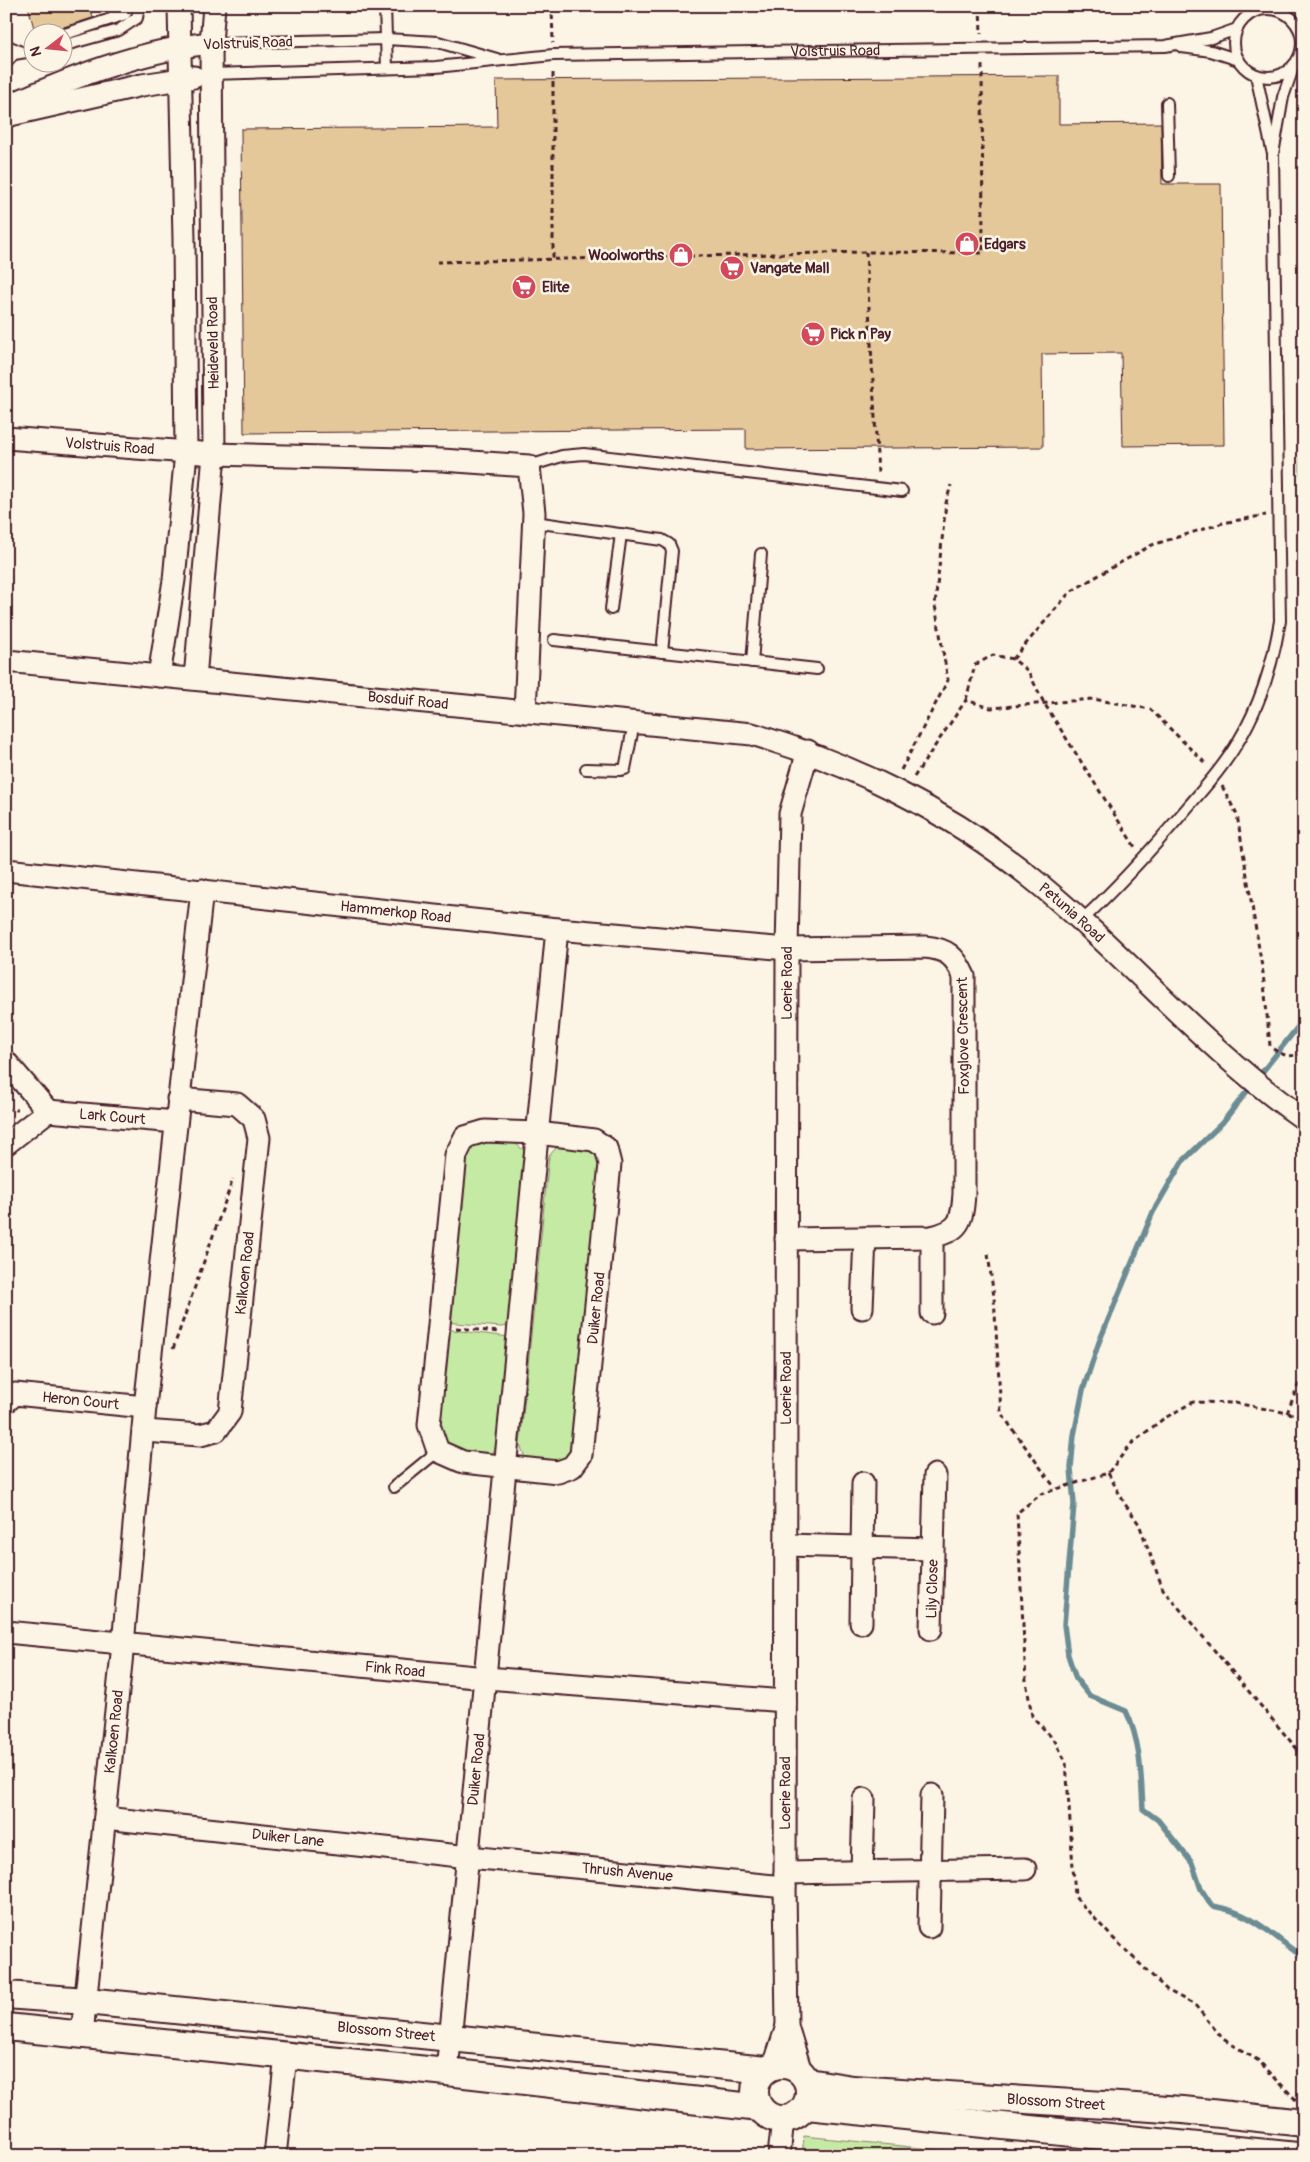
<svg xmlns="http://www.w3.org/2000/svg" width="1310" height="2162" font-family="Pangolin,sans-serif">
<style>
.green{fill:#c4eaa4;stroke:#878468}
.lines{fill:none;stroke-linecap:round;stroke-linejoin:round}
.stream{stroke:#6c8c94;stroke-width:5.5}
.building{fill:#e4c899;stroke:#4a1f2b}
.service-casing{stroke:#4a1f2b;stroke-width:14}
.minor-casing{stroke:#4a1f2b;stroke-width:25}
.tertiary-casing{stroke:#4a1f2b;stroke-width:30}
.path{stroke:#4a1f2b;stroke-width:3;stroke-dasharray:5 4;stroke-linecap:butt}
.service{stroke:#fcf5e5;stroke-width:10}
.minor{stroke:#fcf5e5;stroke-width:21}
.tertiary{stroke:#fcf5e5;stroke-width:26}
.labels{text-anchor:middle;stroke-width:5;stroke-linejoin:round;paint-order:stroke}
.street-label{font-size:15px;fill:#4a1f2b;stroke:#fcf5e5}
.poi-label{font-size:15px;font-weight:bold;fill:#4a1f2b;stroke:#fcf5e5;text-anchor:start}
</style>
<rect width="100%" height="100%" fill="#fcf5e5"/>
<filter id="ink" filterUnits="userSpaceOnUse"><feTurbulence type="fractalNoise" baseFrequency=".02" numOctaves="2"/><feDisplacementMap in="SourceGraphic" scale="10" xChannelSelector="R" yChannelSelector="G"/><feConvolveMatrix kernelMatrix="1 2 1 2 8 2 1 2 1" color-interpolation-filters="sRGB"/></filter>
<g filter="url(#ink)">
<!-- green -->
<g class="green">
<polygon points="1304,87 1304,475 1300,475 1298,100"/>
<polygon points="481,1139 512,1141 526,1152 510,1326 501,1327 446,1322 466,1150"/>
<polygon points="563,1145 593,1149 603,1159 574,1451 564,1464 526,1460 520,1445 549,1156 555,1149"/>
<polygon points="452,1330 509,1337 497,1443 492,1455 454,1453 437,1438 445,1332"/>
<polygon points="804,2136 998,2156 802,2156"/>
</g>
<g class="lines">
<!-- stream -->
<path class="stream" d="M1304,1019l-82,104 -40,39 -29,50 -54,130 -16,48 -9,45 -3,33 3,36 -10,121 4,30 8,24 14,17 36,15c15,31 15,64 17,98l15,11 34,43 9,26 11,17c41,6 59,29 92,52"/>
</g>
<!-- building -->
<g class="building">
<polygon points="28,6 90,6 93,18 60,28 56,32 35,32"/>
<polygon points="1059,76 1059,124 1161,123 1162,184 1221,184 1224,445 1123,446 1121,353 1042,354 1043,447 746,449 746,429 244,433 241,129 497,127 496,80"/>
</g>
<g class="lines">
<defs>
<g id="service">
<polyline points="385,6 387,68"/>
<circle cx="1268" cy="43" r="34"/>
<polyline points="114,18 125,14 129,6"/>
<polyline points="62,35 114,18 114,6"/>
<polyline points="211,43 386,39 438,42 497,59"/>
<polyline points="6,45 21,52"/>
<polyline points="62,46 119,30 137,18 139,6"/>
<polyline points="1182,47 1211,51 1239,60"/>
<polyline points="6,63 14,54 32,51"/>
<path id="s1" d="M211,74l225,-7 117,-12 612,-9 46,-8 26,-9"/>
<polyline points="1256,75 1272,150"/>
<polyline points="1167,103 1169,176"/>
<polyline points="529,466 562,456 584,454 902,491"/>
<polyline points="534,522 662,540 669,544 672,551 662,652"/>
<polyline points="611,609 621,534"/>
<polyline points="554,640 817,669"/>
<polyline points="752,662 761,554"/>
<polyline points="586,769 621,770 625,769 634,723"/>
<path d="M1081,921c38,-35 72,-73 106,-113 18,-21 37,-42 51,-66 22,-36 35,-79 42,-121l-7,-467 10,-57 10,-29"/>
<polyline points="394,1487 438,1451"/>
</g>
<g id="minor">
<path d="M6,107c63,-29 136,-57 205,-64"/>
<polyline points="6,116 142,85 194,77"/>
<path id="s2" d="M6,438l208,16 228,6 87,6 5,47 -9,199"/>
<path id="s3" d="M6,661l746,73c102,31 193,75 277,142 96,76 174,173 275,243"/>
<polyline points="159,676 174,580 186,452 184,240 179,6"/>
<polyline points="195,679 214,454 211,43 214,6"/>
<path id="s4" d="M6,870l551,59 230,20 138,-2c22,2 30,9 39,29v218c-2,28 -4,36 -32,43l-146,2"/>
<polyline points="6,1062 48,1111"/>
<polygon points="485,1131 538,1133 594,1140 606,1148 610,1164 581,1455 572,1467 558,1472 463,1462 438,1451 429,1425 456,1155 465,1137"/>
<path id="s5" d="M6,1144l42,-33 128,11"/>
<polyline points="932,1237 932,1313"/>
<polyline points="862,1308 865,1238"/>
<path id="s6" d="M6,1402l9,-8 130,13"/>
<path id="s7" d="M144,1431l56,4 16,-4 14,-19 29,-274 -5,-19 -17,-15 -59,-5"/>
<polyline points="786,1545 932,1549"/>
<polyline points="861,1623 863,1483"/>
<path id="s8" d="M931,1629l4,-154"/>
<path id="s9" d="M6,1632l480,46 299,23"/>
<path id="s10" d="M105,1818l364,39 316,30"/>
<polyline points="862,1872 864,1799"/>
<polyline points="785,1873 1025,1869"/>
<polyline points="929,1927 932,1795"/>
<path id="s11" d="M82,2034l41,-390 22,-237 57,-517"/>
<polyline points="774,2066 787,2026"/>
<path id="s12" d="M447,2072l110,-1143"/>
<path id="s13" d="M801,2072l-14,-46 -2,-139 2,-938 3,-135 18,-63"/>
<polyline points="275,2156 286,2056"/>
<polyline points="779,2156 783,2119"/>
</g>
<g id="tertiary">
<path id="s14" d="M6,1995l80,6 680,69"/>
<polyline points="6,2027 447,2072 760,2108"/>
<circle cx="782" cy="2092" r="27"/>
<path id="s15" d="M808,2082l45,7 330,21 121,13"/>
<polyline points="807,2106 1297,2156"/>
</g>
</defs>
<!-- service casing -->
<use href="#service" class="service-casing"/>
<!-- minor casing -->
<use href="#minor" class="minor-casing"/>
<!-- tertiary casing -->
<use href="#tertiary" class="tertiary-casing"/>
<!-- path -->
<g class="path">
<polyline points="552,6 553,43"/>
<polyline points="980,6 981,34"/>
<polyline points="866,252 878,474"/>
<polyline points="553,258 553,69"/>
<polyline points="437,262 866,252 983,253 982,63"/>
<polyline points="1013,659 1070,592 1118,564 1152,545 1223,523 1266,515"/>
<polyline points="966,700 975,665 993,655 1013,659 1028,671 1044,703 1135,847"/>
<polyline points="901,770 948,680 935,605 946,503 951,485"/>
<polyline points="914,777 966,700 991,708 1093,699 1150,709 1206,764"/>
<path d="M1222,786l15,29 26,158 7,73c11,10 19,12 34,7"/>
<polyline points="6,1109 18,1110"/>
<polyline points="988,1254 994,1297 1001,1413 1055,1488"/>
<polyline points="456,1328 500,1332"/>
<polyline points="173,1349 233,1179"/>
<polyline points="1287,1413 1304,1371"/>
<polyline points="1108,1473 1125,1504 1139,1524 1163,1589 1297,1749 1304,1747"/>
<polyline points="1297,1749 1304,1760"/>
<polyline points="1296,2100 1259,2061 1223,2039 1195,2005 1167,1990 1111,1936 1075,1897 1066,1762 1055,1741 1032,1716 1026,1681 1017,1513 1041,1494 1108,1473 1131,1444 1163,1419 1193,1402 1235,1403 1304,1416"/>
</g>
<!-- service -->
<use href="#service" class="service"/>
<!-- minor -->
<use href="#minor" class="minor"/>
<!-- tertiary -->
<use href="#tertiary" class="tertiary"/>
</g>
</g>
<!-- icons -->
<defs>
<symbol id="shop-disc" viewBox="-11 -11 22 22"><circle r="9.5" fill="#d1495b" stroke="#fcf5e5"/><path d="M-5-2.5h2.3a2.7 3.5 0 0 1 5.4 0H5L5.5 6h-11ZM-1.5-2.5h3a1.5 2.3 0 0 0-3 0Z" fill="#fff"/></symbol>
<symbol id="supermarket-disc" viewBox="-11 -11 22 22"><circle r="9.5" fill="#d1495b" stroke="#fcf5e5"/><path d="M-6-5.5h2.5l.6 2H6L4.5 2H-2.5L-4.4-4H-6ZM-1.5 3.2a1.3 1.3 0 1 0 .1 0ZM3 3.2a1.3 1.3 0 1 0 .1 0Z" fill="#fff"/></symbol>
</defs>
<g fill-rule="evenodd">
<use href="#shop-disc" x="953" y="230" width="28" height="28"/>
<use href="#shop-disc" x="667" y="241" width="28" height="28"/>
<use href="#supermarket-disc" x="718" y="254" width="28" height="28"/>
<use href="#supermarket-disc" x="510" y="273" width="28" height="28"/>
<use href="#supermarket-disc" x="799" y="320" width="28" height="28"/>
</g>
<g class="labels">
<!-- street labels -->
<g class="street-label">
<text transform="translate(248 43) rotate(-2)" y="5">Volstruis Road</text>
<text dy="5" stroke="none"><textPath href="#s1" startOffset="625">Volstruis Road</textPath></text>
<text transform="translate(213 343) rotate(-91)" y="5">Heideveld Road</text>
<text dy="5" stroke="none"><textPath href="#s2" startOffset="104">Volstruis Road</textPath></text>
<text dy="5" stroke="none"><textPath href="#s3" startOffset="404">Bosduif Road</textPath></text>
<text dy="5" stroke="none"><textPath href="#s4" startOffset="392">Hammerkop Road</textPath></text>
<text dy="5" stroke="none"><textPath href="#s3" startOffset="1119">Petunia Road</textPath></text>
<text dy="5" stroke="none"><textPath href="#s13" startOffset="1091">Loerie Road</textPath></text>
<text transform="translate(963 1036) rotate(-91)" y="5">Foxglove Crescent</text>
<text dy="5" stroke="none"><textPath href="#s5" startOffset="118">Lark Court</textPath></text>
<text dy="5" stroke="none"><textPath href="#s7" startOffset="236">Kalkoen Road</textPath></text>
<text transform="translate(596 1308) rotate(-84)" y="5">Duiker Road</text>
<text dy="5" stroke="none"><textPath href="#s13" startOffset="686">Loerie Road</textPath></text>
<text dy="5" stroke="none"><textPath href="#s6" startOffset="78">Heron Court</textPath></text>
<text dy="5" stroke="none"><textPath href="#s8" startOffset="40">Lily Close</textPath></text>
<text dy="5" stroke="none"><textPath href="#s9" startOffset="391">Fink Road</textPath></text>
<text dy="5" stroke="none"><textPath href="#s11" startOffset="304">Kalkoen Road</textPath></text>
<text dy="5" stroke="none"><textPath href="#s12" startOffset="304">Duiker Road</textPath></text>
<text dy="5" stroke="none"><textPath href="#s13" startOffset="281">Loerie Road</textPath></text>
<text dy="5" stroke="none"><textPath href="#s10" startOffset="184">Duiker Lane</textPath></text>
<text dy="5" stroke="none"><textPath href="#s10" startOffset="525">Thrush Avenue</textPath></text>
<text dy="5" stroke="none"><textPath href="#s14" startOffset="382">Blossom Street</textPath></text>
<text dy="5" stroke="none"><textPath href="#s15" startOffset="249">Blossom Street</textPath></text>
</g>
<!-- poi labels -->
<g class="poi-label">
<text x="984" y="249">Edgars</text>
<text x="664" y="260" text-anchor="end">Woolworths</text>
<text x="750" y="273">Vangate Mall</text>
<text x="542" y="292">Elite</text>
<text x="830" y="339">Pick n Pay</text>
</g>
</g>
<!-- margin -->
<rect width="1310" height="2162" fill="none" stroke="#fcf5e5" stroke-width="25"/>
<rect x="12" y="12" width="1285" height="2137" fill="none" stroke="#4a1f2b" stroke-width="2" filter="url(#ink)"/>
<!-- north arrow -->
<g transform="translate(48 48) rotate(254)"><circle r="24" fill="#fcf5e5" stroke="#b59f9b"/>
<path d="M0-4L9 19L0 12L-9 19Z" fill="#d1495b"/>
<text y="-8" font-size="14" font-weight="bold" text-anchor="middle" fill="#4a1f2b">N</text>
</g>
</svg>
